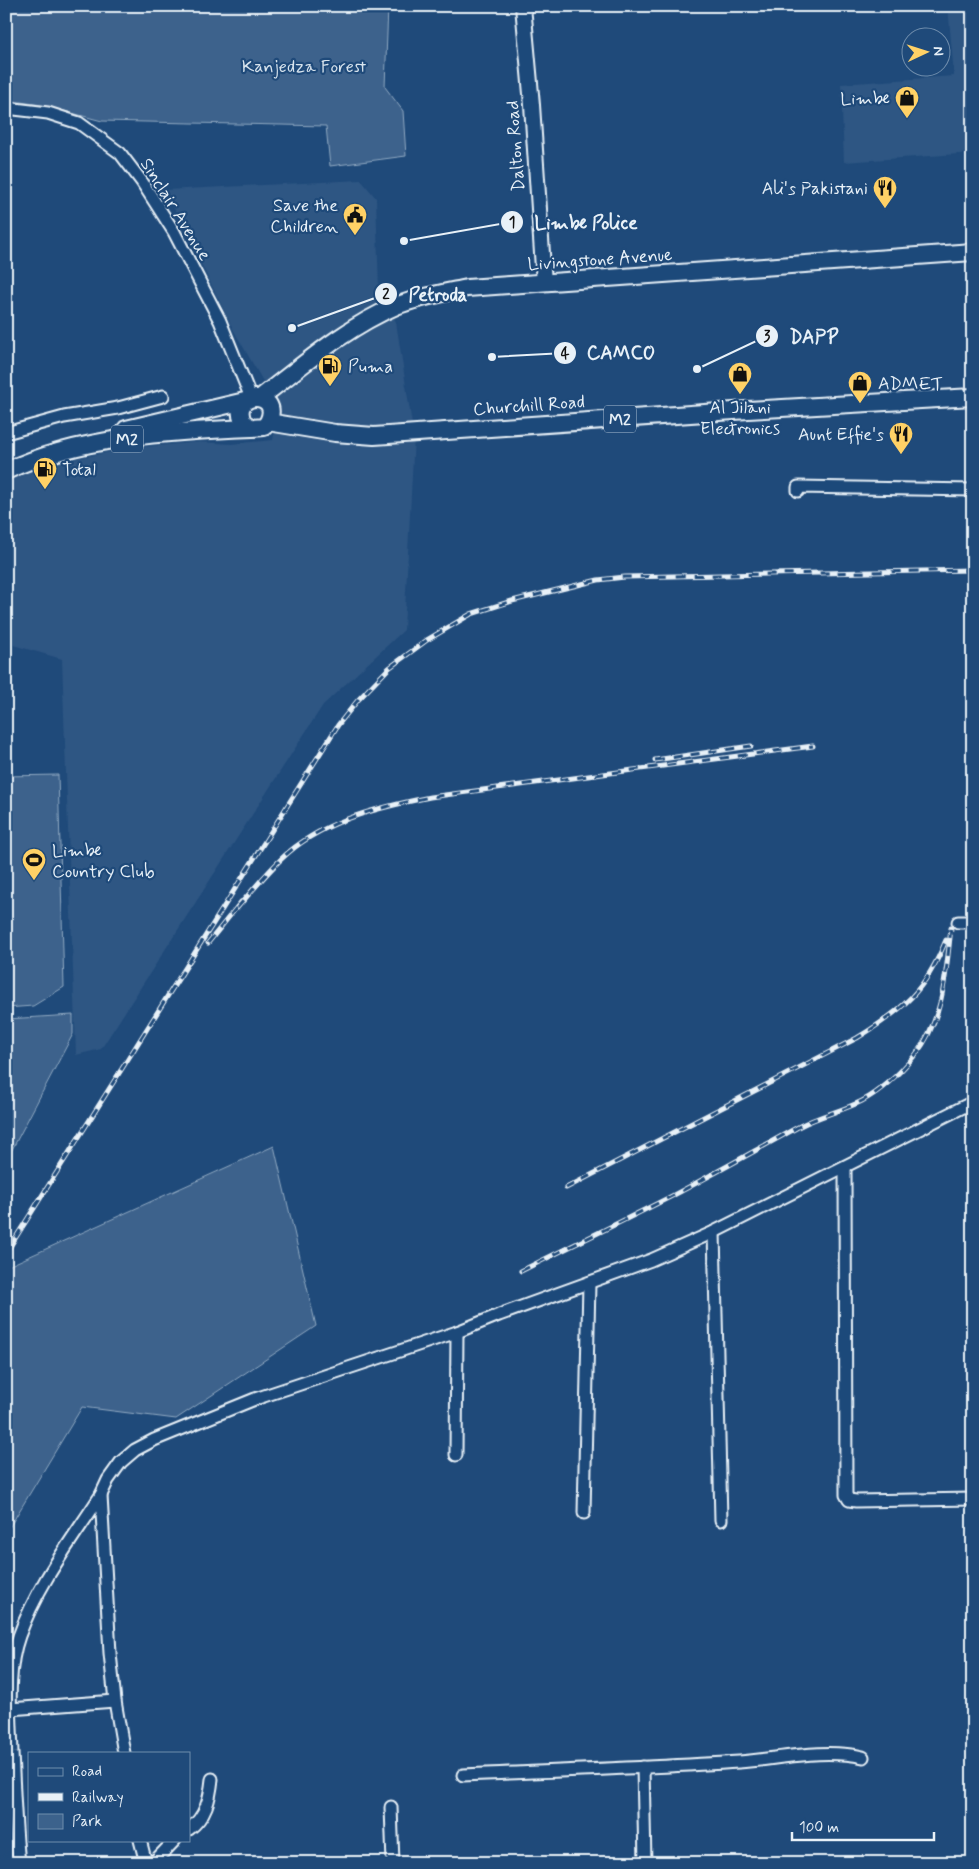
<svg xmlns="http://www.w3.org/2000/svg" width="979" height="1869" font-family="Mynerve,sans-serif">
<style>
.built{fill:#2e5683}
.green{fill:#3c628c;stroke:#92aac2}
.lines{fill:none;stroke-linecap:round;stroke-linejoin:round}
.minor-casing{stroke:#e8f1f8;stroke-width:15}
.major-casing{stroke:#e8f1f8;stroke-width:18}
.highway-casing{stroke:#e8f1f8;stroke-width:20}
.minor{stroke:#1f4a7a;stroke-width:11}
.major{stroke:#1f4a7a;stroke-width:14}
.highway{stroke:#1f4a7a;stroke-width:16}
.rail-casing{stroke:#e8f1f8;stroke-width:5}
.rail{stroke:#1f4a7a;stroke-width:3;stroke-dasharray:9;stroke-linecap:butt}
.labels{text-anchor:middle;stroke-width:4.5;stroke-linejoin:round;paint-order:stroke}
.shield{fill:#1f4a7a;stroke:#acbfd2;stroke-width:1}
.shield-label{font-size:16px;font-weight:bold;fill:#e8f1f8}
.park-label{font-size:18px;fill:#d7e3ed;stroke:#1f4a7a}
.poi-label{font-size:18px;fill:#e8f1f8;stroke:#1f4a7a;text-anchor:end}
.street-label{font-size:18px;fill:#e8f1f8;stroke:#1f4a7a}
.leader{fill:none;stroke:#e8f1f8;stroke-width:2}
.callout-dot{fill:#e8f1f8;stroke:#1f4a7a;stroke-width:2}
.mark-label{font-size:15px;text-anchor:middle;font-weight:bold;fill:#111}
.callout-label{font-size:19px;text-anchor:middle;font-weight:bold;fill:#e8f1f8;stroke:#1f4a7a;stroke-width:4.5;stroke-linejoin:round;paint-order:stroke}
</style>
<rect width="100%" height="100%" fill="#1f4a7a"/>
<filter id="ink" filterUnits="userSpaceOnUse"><feTurbulence type="fractalNoise" baseFrequency=".02" numOctaves="2"/><feDisplacementMap in="SourceGraphic" scale="10" xChannelSelector="R" yChannelSelector="G"/><feConvolveMatrix kernelMatrix="1 2 1 2 8 2 1 2 1" color-interpolation-filters="sRGB"/></filter>
<g filter="url(#ink)">
<!-- built -->
<g class="built">
<polygon points="948,6 973,6 973,153 844,162 841,84 954,76"/>
<polygon points="361,180 376,198 379,290 396,322 414,437 404,630 323,705 101,1049 76,1055 62,659 6,643 6,481 54,463 129,448 200,442 231,444 273,440 279,409 234,331 165,190"/>
</g>
<!-- green -->
<g class="green">
<polygon points="6,6 388,6 385,87 403,111 406,156 330,166 326,126 102,121 42,105 6,100"/>
<polygon points="58,775 64,987 33,1006 6,1008 6,776"/>
<polygon points="73,1015 73,1034 6,1161 6,1019"/>
<polygon points="274,1146 316,1326 176,1419 82,1407 6,1533 6,1267"/>
</g>
<g class="lines">
<defs>
<g id="minor">
<polyline points="6,108 48,113 79,123 120,153 142,182 174,232 220,321 251,398"/>
<polyline points="6,433 64,417 118,408 163,396"/>
<polyline points="798,491 798,487 973,490"/>
<polyline points="958,922 973,922"/>
<polyline points="845,1167 846,1495 849,1500 856,1501 973,1499"/>
<polyline points="714,1232 721,1520"/>
<polyline points="456,1455 457,1332"/>
<polyline points="101,1495 110,1653 115,1701 124,1753"/>
<polyline points="584,1513 589,1283"/>
<polyline points="10,1709 115,1701"/>
<polyline points="643,1767 645,1863"/>
<path d="M463,1775c92,-4 184,-7 276,-13 40,-3 84,-14 124,-5"/>
<polyline points="391,1807 393,1863"/>
<path d="M189,1829c17,-12 21,-31 23,-50"/>
<polyline points="140,1840 146,1863"/>
<path d="M19,1863c-4,-37 -5,-74 -7,-110 -1,-38 -6,-81 7,-117 18,-51 53,-96 82,-141l7,-15 13,-18 14,-12 19,-10 101,-41 202,-67 42,-17 152,-55 63,-28 259,-130"/>
<polyline points="153,1863 175,1840"/>
</g>
<polyline id="major" points="523,6 532,105 544,283"/>
<g id="highway">
<path d="M260,398c43,-33 86,-71 136,-92 23,-9 47,-13 71,-18l506,-36"/>
<path d="M268,422c15,-32 -39,-32 -25,0l9,6 12,-1 4,-5 67,11 39,3 374,-26 225,-13"/>
<polyline points="126,429 245,401"/>
<path d="M6,471c72,-34 167,-40 246,-43"/>
</g>
</defs>
<!-- minor casing -->
<use href="#minor" class="minor-casing"/>
<!-- major casing -->
<use href="#major" class="major-casing"/>
<!-- highway casing -->
<use href="#highway" class="highway-casing"/>
<!-- minor -->
<use href="#minor" class="minor"/>
<!-- major -->
<use href="#major" class="major"/>
<!-- highway -->
<use href="#highway" class="highway"/>
<defs>
<g id="rail">
<polyline points="655,760 751,746"/>
<path d="M237,908c17,-19 33,-40 52,-56 39,-33 92,-45 141,-55l383,-51"/>
<polyline points="208,943 241,902"/>
<path d="M566,1188l291,-150c46,-28 69,-48 89,-98"/>
<polyline points="6,1253 338,725 358,700 389,668 427,640 471,614 512,601 598,580 625,577 973,570"/>
<path d="M521,1271c50,-25 100,-49 149,-74 44,-23 86,-47 130,-71 19,-10 42,-15 62,-25 21,-11 39,-29 54,-47 28,-36 30,-82 35,-126"/>
</g>
</defs>
<!-- rail casing -->
<use href="#rail" class="rail-casing"/>
<!-- rail -->
<use href="#rail" class="rail"/>
</g>
</g>
<!-- icons -->
<defs>
<symbol id="shop-pin" viewBox="-11 -11 22 30"><path d="M0 17L-7.5 6A9.5 9.5 0 1 1 7.5 6Z" fill="#ffd166" stroke="#1f4a7a"/><path d="M-5-2.5h2.3a2.7 3.5 0 0 1 5.4 0H5L5.5 6h-11ZM-1.5-2.5h3a1.5 2.3 0 0 0-3 0Z" fill="#111"/></symbol>
<symbol id="restaurant-pin" viewBox="-11 -11 22 30"><path d="M0 17L-7.5 6A9.5 9.5 0 1 1 7.5 6Z" fill="#ffd166" stroke="#1f4a7a"/><path d="M-5-6h1v4h1v-4h1v4h1v-4h1v5L-1.5 .5V6h-2V.5L-5-1ZM5-6V6H3V1.5H1.5Q1.5-4 5-6Z" fill="#111"/></symbol>
<symbol id="civic-pin" viewBox="-11 -11 22 30"><path d="M0 17L-7.5 6A9.5 9.5 0 1 1 7.5 6Z" fill="#ffd166" stroke="#1f4a7a"/><path d="M-.6-6.5H3V-4.5H.6V-3L4-1V1h2V6H-6V1h2V-1L-.6-3ZM-1.2 2.5V6h2.4V2.5Z" fill="#111"/></symbol>
<symbol id="fuel-pin" viewBox="-11 -11 22 30"><path d="M0 17L-7.5 6A9.5 9.5 0 1 1 7.5 6Z" fill="#ffd166" stroke="#1f4a7a"/><path d="M-5.5-6h7V0h2V4h1.3V-2.5L3-4.5l.8-.8L6-3V5H2.5V1h-1V6h-7ZM-4.2-4.7v3.2H.2V-4.7Z" fill="#111"/></symbol>
<symbol id="stadium-pin" viewBox="-11 -11 22 30"><path d="M0 17L-7.5 6A9.5 9.5 0 1 1 7.5 6Z" fill="#ffd166" stroke="#1f4a7a"/><path d="M0-5a6.5 5 0 1 0 0 10a6.5 5 0 1 0 0-10ZM-3.5-1.8h7v3.6h-7Z" fill="#111"/></symbol>
</defs>
<g fill-rule="evenodd">
<use href="#shop-pin" x="893" y="84" width="28" height="38"/>
<use href="#restaurant-pin" x="871" y="174" width="28" height="38"/>
<use href="#civic-pin" x="341" y="201" width="28" height="38"/>
<use href="#fuel-pin" x="316" y="352" width="28" height="38"/>
<use href="#shop-pin" x="726" y="360" width="28" height="38"/>
<use href="#shop-pin" x="846" y="369" width="28" height="38"/>
<use href="#restaurant-pin" x="887" y="420" width="28" height="38"/>
<use href="#fuel-pin" x="31" y="455" width="28" height="38"/>
<use href="#stadium-pin" x="20" y="846" width="28" height="38"/>
</g>
<g class="labels">
<!-- shield labels -->
<g class="shield">
<rect x="604" y="405.5" width="32" height="27" rx="4"/>
<rect x="111" y="425.5" width="32" height="27" rx="4"/>
</g>
<g class="shield-label">
<text x="620" y="425">M2</text>
<text x="127" y="445">M2</text>
</g>
<!-- park labels -->
<g class="park-label">
<text x="304" y="72">Kanjedza Forest</text>
</g>
<!-- poi labels -->
<g class="poi-label">
<text x="890" y="104">Limbe</text>
<text x="868" y="194">Ali's Pakistani</text>
<text x="338" y="211">Save the<tspan x="338" dy="21">Children</tspan></text>
<text x="348" y="372" text-anchor="start">Puma</text>
<text x="878" y="389" text-anchor="start">ADMET</text>
<text x="740" y="413" text-anchor="middle">Al Jilani<tspan x="740" dy="21">Electronics</tspan></text>
<text x="884" y="440">Aunt Effie's</text>
<text x="62" y="475" text-anchor="start">Total</text>
<text x="52" y="856" text-anchor="start">Limbe<tspan x="52" dy="21">Country Club</tspan></text>
</g>
<!-- street labels -->
<g class="street-label">
<text transform="translate(515 146) rotate(-94)" y="6">Dalton Road</text>
<text transform="translate(176 209) rotate(58)" y="6">Sinclair Avenue</text>
<text transform="translate(600 259) rotate(-4)" y="6">Livingstone Avenue</text>
<text transform="translate(529 405) rotate(-4)" y="6">Churchill Road</text>
</g>
</g>
<!-- callouts -->
<path class="leader" d="M404 241L512 222M292 328L386 294M697 369L767 336M492 357L565 353"/>
<g class="callout-dot">
<circle cx="404" cy="241" r="5"/>
<circle cx="292" cy="328" r="5"/>
<circle cx="697" cy="369" r="5"/>
<circle cx="492" cy="357" r="5"/>
<circle cx="512" cy="222" r="12"/>
<circle cx="386" cy="294" r="12"/>
<circle cx="767" cy="336" r="12"/>
<circle cx="565" cy="353" r="12"/>
</g>
<g class="mark-label">
<text x="512" y="227">1</text>
<text x="386" y="299">2</text>
<text x="767" y="341">3</text>
<text x="565" y="358">4</text>
</g>
<g class="callout-label">
<text x="586" y="229">Limbe Police</text>
<text x="438" y="301">Petroda</text>
<text x="814" y="343">DAPP</text>
<text x="621" y="359">CAMCO</text>
</g>
<!-- margin -->
<rect width="979" height="1869" fill="none" stroke="#1f4a7a" stroke-width="25"/>
<rect x="12" y="12" width="954" height="1844" fill="none" stroke="#e8f1f8" stroke-width="2" filter="url(#ink)"/>
<!-- legend -->
<rect x="28" y="1752" width="162" height="90" fill="#1f4a7a" stroke="#6f8dac"/>
<rect x="38" y="1768" width="25" height="8" fill="#1f4a7a" stroke="#6f8dac"/>
<text x="72" y="1776" font-size="15" fill="#e8f1f8">Road</text>
<rect x="38" y="1793" width="25" height="8" fill="#e8f1f8" stroke="#6f8dac"/>
<text x="72" y="1802" font-size="15" fill="#e8f1f8">Railway</text>
<rect x="38" y="1814" width="25" height="15" fill="#3c628c" stroke="#6f8dac"/>
<text x="72" y="1826" font-size="15" fill="#e8f1f8">Park</text>
<!-- north arrow -->
<g transform="translate(926 52) rotate(86)"><circle r="24" fill="#1f4a7a" stroke="#6f8dac"/>
<path d="M0-4L9 19L0 12L-9 19Z" fill="#ffd166"/>
<text y="-8" font-size="14" font-weight="bold" text-anchor="middle" fill="#e8f1f8">N</text>
</g>
<!-- scale -->
<path d="M792 1832v8h142v-8" fill="none" stroke="#e8f1f8" stroke-width="2.5"/>
<text x="799" y="1832" font-size="15" fill="#e8f1f8" stroke="#1f4a7a" stroke-width="4" paint-order="stroke">100 m</text>
</svg>
